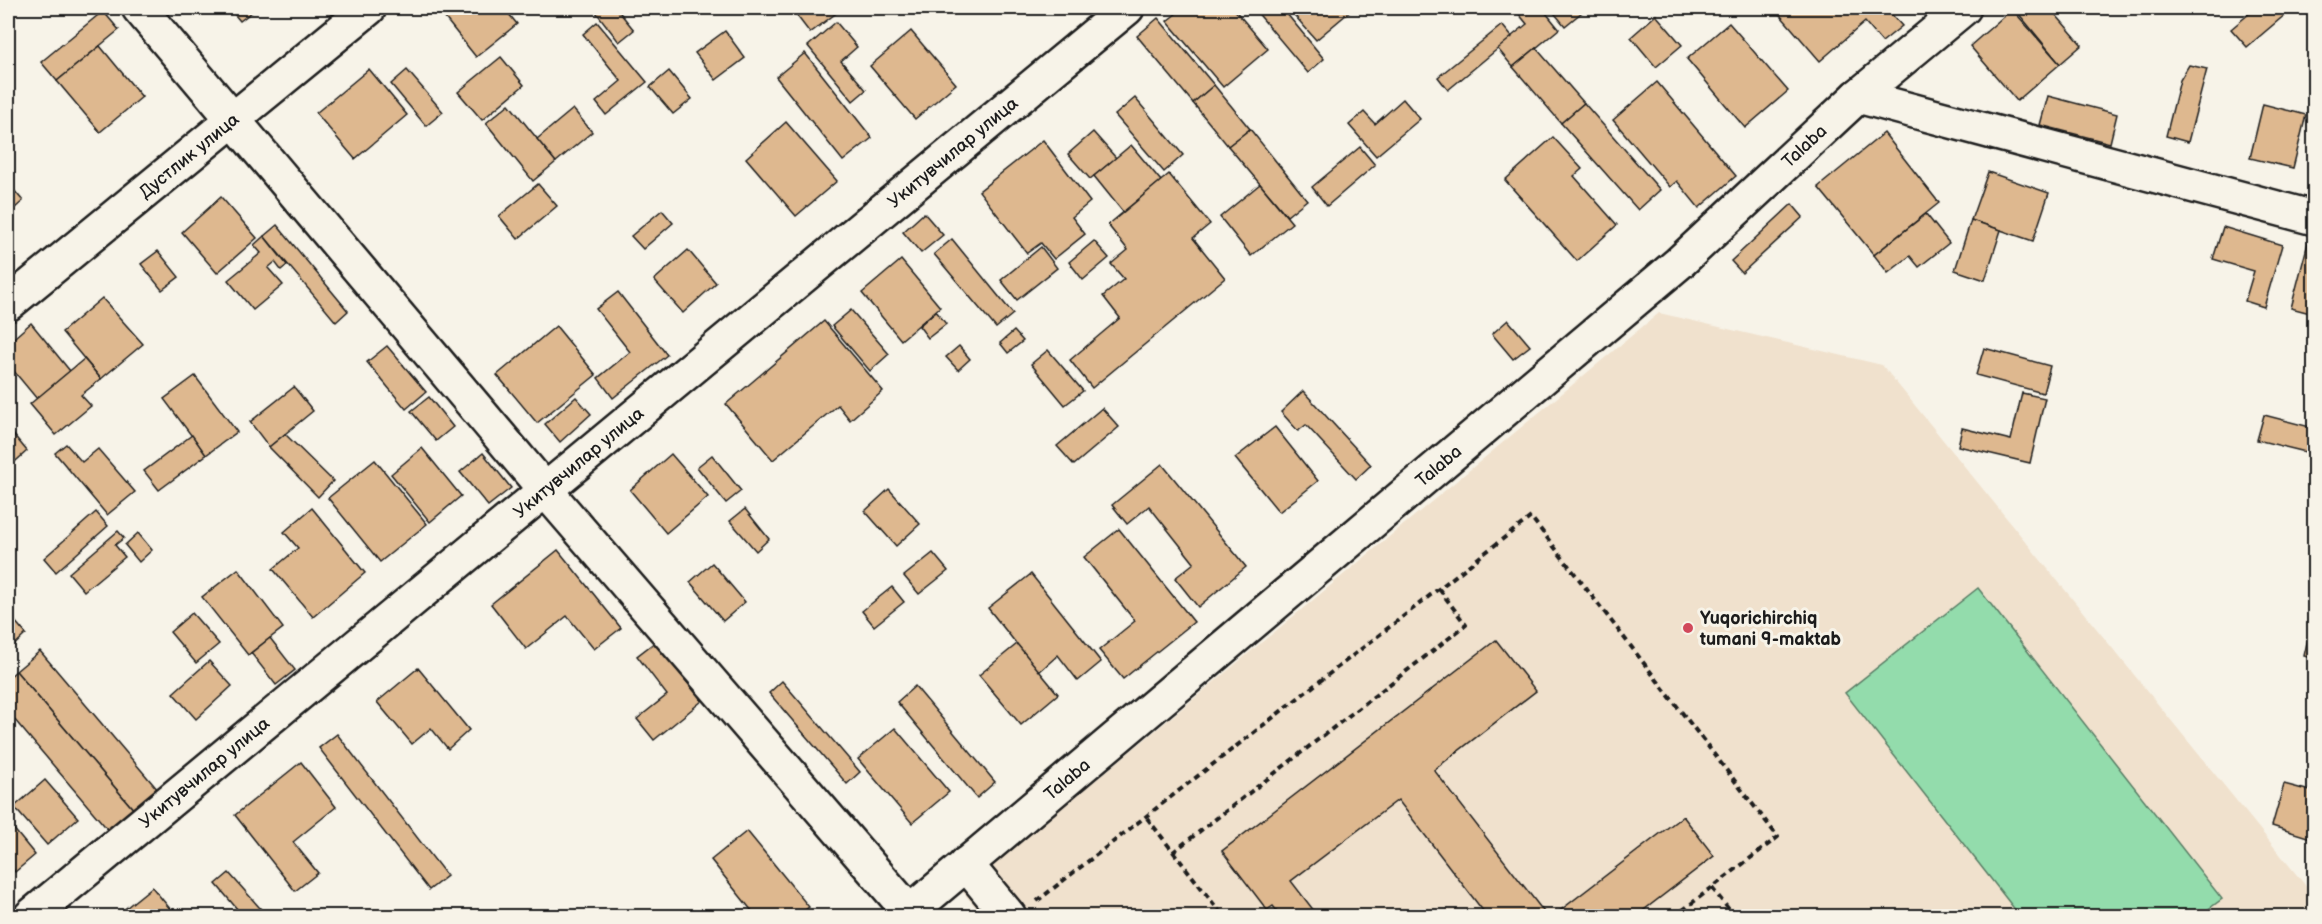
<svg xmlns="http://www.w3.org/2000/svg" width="2322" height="924" font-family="'Balsamiq Sans',sans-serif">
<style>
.built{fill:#f0e1cd}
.green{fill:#93dcac;stroke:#587c64;stroke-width:1.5}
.building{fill:#deb88f;stroke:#1c1c1c;stroke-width:1.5}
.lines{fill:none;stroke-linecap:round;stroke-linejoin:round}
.minor-casing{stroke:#1c1c1c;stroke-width:38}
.path{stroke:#1c1c1c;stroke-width:4;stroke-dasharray:6 4.5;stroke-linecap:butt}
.minor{stroke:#f7f3e8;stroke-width:33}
.poi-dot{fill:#d1495b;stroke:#f7f3e8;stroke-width:2}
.labels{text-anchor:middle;stroke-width:6;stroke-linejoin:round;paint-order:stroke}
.street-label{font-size:18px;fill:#1c1c1c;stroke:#f7f3e8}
.poi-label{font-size:18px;font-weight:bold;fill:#1c1c1c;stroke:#f7f3e8;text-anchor:start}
</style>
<rect width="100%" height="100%" fill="#f7f3e8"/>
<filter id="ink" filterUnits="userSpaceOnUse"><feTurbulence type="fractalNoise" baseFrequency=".0167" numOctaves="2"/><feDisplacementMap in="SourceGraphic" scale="12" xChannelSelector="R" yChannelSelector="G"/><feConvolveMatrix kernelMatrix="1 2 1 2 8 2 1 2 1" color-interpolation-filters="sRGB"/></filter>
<g filter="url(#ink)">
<!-- built -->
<polygon class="built" points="1659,313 1882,365 2314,896 2314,916 983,916 962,891"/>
<!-- green -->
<polygon class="green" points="1978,588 2222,899 2199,916 2020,916 1845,693"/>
<!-- building -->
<g class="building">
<polygon points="229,8 257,8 240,21"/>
<polygon points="447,8 504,8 517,24 476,57 441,13"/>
<polygon points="602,8 616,8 634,30 619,42 596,12"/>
<polygon points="791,8 843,8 810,33"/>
<polygon points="1183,8 1233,8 1268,49 1223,87 1167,21"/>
<polygon points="1260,8 1282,8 1324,59 1308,73 1256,11"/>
<polygon points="1288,8 1354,8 1316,40"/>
<polygon points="1514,8 1542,8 1559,29 1513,67 1497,48 1527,24"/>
<polygon points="1550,8 1587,8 1565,26"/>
<polygon points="1774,8 1886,8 1902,26 1882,42 1865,22 1820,61"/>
<polygon points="2014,8 2050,8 2082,45 2060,64"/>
<polygon points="2256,8 2293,8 2247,47 2231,29"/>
<polygon points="2012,9 2060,64 2017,101 1970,46"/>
<polygon points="103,11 119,30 57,81 41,62"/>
<polygon points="1656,15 1682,45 1656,67 1631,37"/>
<polygon points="1158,18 1214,85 1193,103 1137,36"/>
<polygon points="597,22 647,82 606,115 596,102 621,81 583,34"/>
<polygon points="836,22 857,47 841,61 866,90 853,101 808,46"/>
<polygon points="1729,23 1788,91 1745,128 1687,59"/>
<polygon points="1502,25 1512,37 1448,90 1438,77"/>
<polygon points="725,31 745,58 716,80 695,53"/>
<polygon points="911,31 956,84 915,119 870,66"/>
<polygon points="100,46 142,97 100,132 57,81"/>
<polygon points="1536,48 1584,103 1561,123 1513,67"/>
<polygon points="805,53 872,138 843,161 776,77"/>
<polygon points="501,57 524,85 482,120 458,92"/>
<polygon points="2189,65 2207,69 2188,142 2166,136 2180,80"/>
<polygon points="369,69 407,115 355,159 316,113"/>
<polygon points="407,70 443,112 426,126 391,84"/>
<polygon points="669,71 692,99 673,114 650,87"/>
<polygon points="1657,82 1736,176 1699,208 1677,181 1670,187 1613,120"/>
<polygon points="1214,85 1250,129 1228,146 1193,103"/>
<polygon points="2048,96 2117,114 2110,143 2040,125"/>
<polygon points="1135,98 1183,155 1164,172 1115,115"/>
<polygon points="1403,99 1420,119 1376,156 1349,125 1364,112 1375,124"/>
<polygon points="1584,103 1660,190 1638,210 1561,123"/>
<polygon points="509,104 556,162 533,181 486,123"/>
<polygon points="2263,104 2306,115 2293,168 2250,158"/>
<polygon points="573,109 592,132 556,162 537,139"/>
<polygon points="786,122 837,181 796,216 746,158"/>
<polygon points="1250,129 1307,200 1287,216 1228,146"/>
<polygon points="1093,132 1116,158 1090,179 1068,154"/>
<polygon points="1884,133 1939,203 1874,255 1818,187"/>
<polygon points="1553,137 1582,169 1574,176 1617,225 1577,261 1505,180"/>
<polygon points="1043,140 1090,202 1072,217 1085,234 1054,259 1041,243 1027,253 979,191"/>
<polygon points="1131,145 1161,181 1123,212 1094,176"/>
<polygon points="1360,147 1375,165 1327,206 1312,187"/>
<polygon points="1988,172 2049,193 2033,241 1971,220"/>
<polygon points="1169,174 1210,224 1193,238 1225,278 1092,388 1070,360 1120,318 1103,296 1124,279 1111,264 1128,250 1108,225"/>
<polygon points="8,183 23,201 8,214"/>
<polygon points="538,184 557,206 518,239 499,216"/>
<polygon points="1260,184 1292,223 1251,256 1220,217"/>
<polygon points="221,197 257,238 217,273 182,232"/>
<polygon points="1792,204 1803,217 1742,273 1731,261"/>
<polygon points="662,210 673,223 643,249 631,236"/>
<polygon points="924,213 943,235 921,253 903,232"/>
<polygon points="1926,214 1949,243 1919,267 1910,256 1888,273 1874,255"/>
<polygon points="1971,220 2001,230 1985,280 1955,270"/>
<polygon points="277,225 348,311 336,322 264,236"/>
<polygon points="2223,227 2282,245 2264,307 2245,301 2254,271 2213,259"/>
<polygon points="2310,235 2314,236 2314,314 2291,308"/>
<polygon points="264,236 287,265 281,270 275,262 268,268 283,285 253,310 228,280 261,253 254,245"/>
<polygon points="952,239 1013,314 996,328 934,254"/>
<polygon points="1094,241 1109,258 1083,280 1069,262"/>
<polygon points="1041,247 1057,268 1017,300 1001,280"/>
<polygon points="688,250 716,283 683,313 654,280"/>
<polygon points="158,251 179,277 162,290 141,264"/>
<polygon points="901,260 940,307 901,340 862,293"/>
<polygon points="618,292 667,355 613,398 598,378 630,352 596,309"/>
<polygon points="102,298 143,344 101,379 62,332"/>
<polygon points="851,310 889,354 870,371 832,326"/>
<polygon points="936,311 946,324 928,338 919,326"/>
<polygon points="1508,320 1530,346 1513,359 1492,334"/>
<polygon points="824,321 883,391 850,420 838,405 773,460 726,404"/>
<polygon points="31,323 70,371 37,399 8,364 8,343"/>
<polygon points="556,326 596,375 537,423 497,375"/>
<polygon points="1014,331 1023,341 1008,353 1000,343"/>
<polygon points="387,346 426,392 406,409 367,362"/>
<polygon points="959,346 970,359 958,370 946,357"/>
<polygon points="1984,348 2050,366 2043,393 1976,375"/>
<polygon points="1048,350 1083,391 1065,405 1031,364"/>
<polygon points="84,359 101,379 81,395 91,406 56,435 30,404"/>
<polygon points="195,376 237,432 206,455 164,399"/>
<polygon points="294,387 313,411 269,447 250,422"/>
<polygon points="1303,391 1371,465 1356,479 1306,425 1298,431 1281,412"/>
<polygon points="2022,393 2045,398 2030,463 1958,446 1962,428 2011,440"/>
<polygon points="429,397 453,427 436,441 411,411"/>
<polygon points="576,397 591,414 560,442 545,424"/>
<polygon points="1102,408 1119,427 1074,465 1057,446"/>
<polygon points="2264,415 2314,428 2314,454 2257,440"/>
<polygon points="1275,427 1318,481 1279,512 1235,458"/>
<polygon points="8,428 27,451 8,468"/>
<polygon points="285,434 333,481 318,497 269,447"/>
<polygon points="192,435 206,455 159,490 144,471"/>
<polygon points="66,444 82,462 98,449 135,492 107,515 55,453"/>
<polygon points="422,448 461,496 430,522 391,474"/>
<polygon points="483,453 511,488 488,506 460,472"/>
<polygon points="671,454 708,497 666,533 630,490"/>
<polygon points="712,455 741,491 726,503 697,467"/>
<polygon points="375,460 427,524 380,562 328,498"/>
<polygon points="1162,464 1246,567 1198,607 1175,578 1194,563 1149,506 1127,524 1112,505"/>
<polygon points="889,489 920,524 896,546 865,511"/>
<polygon points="312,508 365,573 313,617 273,569 298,548 284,532"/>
<polygon points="745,509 769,539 756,551 730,521"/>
<polygon points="96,512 108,526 56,572 44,558"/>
<polygon points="1119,529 1194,622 1123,679 1099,650 1135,621 1084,557"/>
<polygon points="118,531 124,538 115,545 125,557 84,591 69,573"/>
<polygon points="138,533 152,550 139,562 125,545"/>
<polygon points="558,550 621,628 594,649 567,616 526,649 491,604"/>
<polygon points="933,553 948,571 919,594 904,576"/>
<polygon points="712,563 745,602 723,621 690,582"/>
<polygon points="238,569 283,628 248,655 202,597"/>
<polygon points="1031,574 1101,662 1078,681 1058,655 1039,672 988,608"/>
<polygon points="892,587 904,602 874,626 862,611"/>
<polygon points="2314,612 2314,659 2304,656"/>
<polygon points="192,613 219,644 196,663 170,632"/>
<polygon points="14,620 26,634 8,651 8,625"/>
<polygon points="270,638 295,670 276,685 251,653"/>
<polygon points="1496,640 1536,691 1434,770 1547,916 1487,916 1398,800 1291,881 1318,916 1281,916 1273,906 1267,910 1222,851"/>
<polygon points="655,642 702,701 654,740 637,719 667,695 637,656"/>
<polygon points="1017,644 1058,694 1021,725 979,675"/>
<polygon points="40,651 158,790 134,810 16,671"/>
<polygon points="209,661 232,686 196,719 173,693"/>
<polygon points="418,668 469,730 448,749 431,728 412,744 377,702"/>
<polygon points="16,671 134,810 109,831 8,712 8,678"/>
<polygon points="782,681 860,772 847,784 769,693"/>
<polygon points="915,686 995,782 977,798 897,702"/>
<polygon points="895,728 949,792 912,823 858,759"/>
<polygon points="337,734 447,876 429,890 319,748"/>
<polygon points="301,762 336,807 293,842 318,873 295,891 235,815"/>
<polygon points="45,780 78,818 47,845 14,807"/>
<polygon points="2284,784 2314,792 2314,789 2314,839 2272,826"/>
<polygon points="1683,816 1714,856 1636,916 1553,916"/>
<polygon points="8,822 35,855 15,872 8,862"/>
<polygon points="747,831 809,907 797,916 756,916 711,860"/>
<polygon points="229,873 267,916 243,916 216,884"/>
<polygon points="152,887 176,916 116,916"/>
</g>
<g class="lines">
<defs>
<g id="minor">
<polyline points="139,8 546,491 913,916"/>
<polyline points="1858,96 2314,218"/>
<path id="s1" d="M8,304l361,-296"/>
<polyline points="966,864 1009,916"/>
<path id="s2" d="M31,916l1096,-908"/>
<path id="s3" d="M905,916l774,-653 179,-167 106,-88"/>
</g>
</defs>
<!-- minor casing -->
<use href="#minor" class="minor-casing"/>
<!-- path -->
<g class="path">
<polyline points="1147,818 1223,916"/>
<polyline points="1173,852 1466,625 1439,589"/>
<polyline points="1712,888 1734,916"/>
<polyline points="1037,901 1531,517 1778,837 1675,916"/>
</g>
<!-- minor -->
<use href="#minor" class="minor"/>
</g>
</g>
<!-- markers -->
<circle class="poi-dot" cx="1688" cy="628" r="6"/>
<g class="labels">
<!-- street labels -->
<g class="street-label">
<text dy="6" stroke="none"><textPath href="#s3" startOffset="1184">Talaba</textPath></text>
<text dy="6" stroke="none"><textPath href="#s2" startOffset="1197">Укитувчилар улица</textPath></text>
<text dy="6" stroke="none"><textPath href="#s1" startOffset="234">Дустлик улица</textPath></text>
<text dy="6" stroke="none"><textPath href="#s2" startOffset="711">Укитувчилар улица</textPath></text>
<text dy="6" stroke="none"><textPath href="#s3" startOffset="698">Talaba</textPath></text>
<text dy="6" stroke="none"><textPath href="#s2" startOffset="225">Укитувчилар улица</textPath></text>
<text dy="6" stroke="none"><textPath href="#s3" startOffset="212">Talaba</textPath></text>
</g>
<!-- poi labels -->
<g class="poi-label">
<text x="1700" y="624">Yuqorichirchiq<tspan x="1700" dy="21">tumani 9-maktab</tspan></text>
</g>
</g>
<!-- margin -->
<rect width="2322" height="924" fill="none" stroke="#f7f3e8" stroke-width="30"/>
<rect x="15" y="15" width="2292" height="894" fill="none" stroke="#1c1c1c" stroke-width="2" filter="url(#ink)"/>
</svg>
